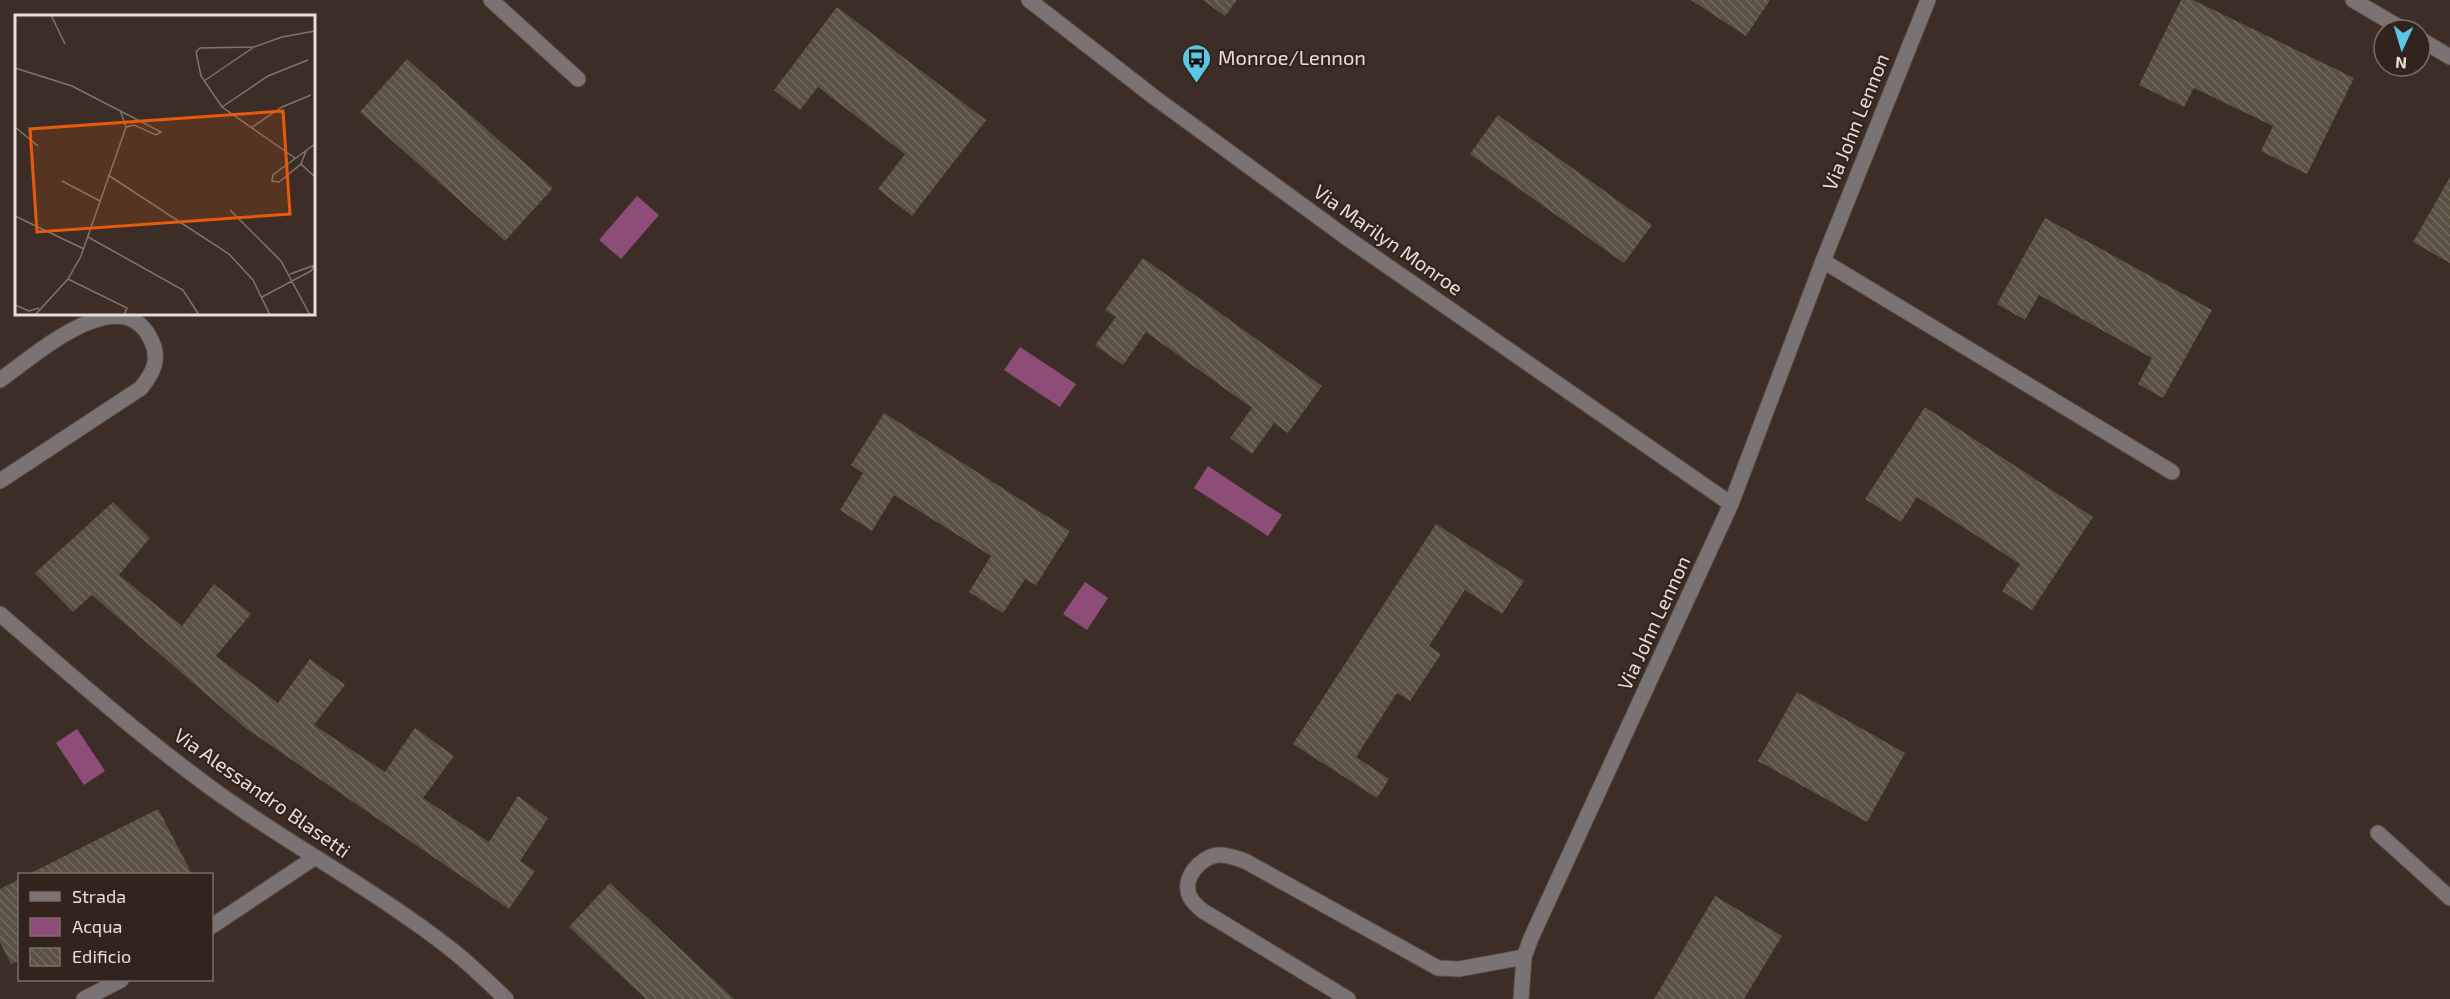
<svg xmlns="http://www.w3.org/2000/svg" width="2450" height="999" font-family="'Exo 2',sans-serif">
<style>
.water{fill:#8e4d79}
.building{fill:url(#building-back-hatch)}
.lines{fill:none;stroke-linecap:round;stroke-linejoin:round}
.minor-casing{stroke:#574a43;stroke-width:17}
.minor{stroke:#7b7273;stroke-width:15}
.labels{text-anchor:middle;stroke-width:4.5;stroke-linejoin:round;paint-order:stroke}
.poi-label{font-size:20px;fill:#e7ddd9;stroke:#32241d;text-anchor:start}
.street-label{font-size:20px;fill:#e7ddd9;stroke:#32241d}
.inset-road{fill:none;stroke:#80746e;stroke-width:1.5}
.view{fill:#e8590c;fill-opacity:0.15;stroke:#e8590c;stroke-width:3}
.inset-edge{fill:none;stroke:#e7ddd9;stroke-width:3}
</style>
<defs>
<pattern id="building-back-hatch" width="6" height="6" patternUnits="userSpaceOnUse" patternTransform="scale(1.5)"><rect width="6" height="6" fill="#585041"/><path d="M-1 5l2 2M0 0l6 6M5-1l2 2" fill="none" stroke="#70695c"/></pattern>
</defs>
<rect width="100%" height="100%" fill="#3c2e26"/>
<!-- water -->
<g class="water">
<polygon points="637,196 659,215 621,259 599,240"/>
<polygon points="1020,347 1076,384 1060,407 1004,370"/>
<polygon points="1208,466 1282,515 1268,536 1194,488"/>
<polygon points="1085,582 1108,598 1087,630 1063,614"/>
<polygon points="77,729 105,771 84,785 56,743"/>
</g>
<!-- building -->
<g class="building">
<polygon points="1203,0 1237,0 1225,16"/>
<polygon points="1691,0 1770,0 1746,36"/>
<polygon points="2181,0 2193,0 2354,78 2307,174 2261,151 2273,126 2194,88 2184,107 2139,85"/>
<polygon points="837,7 986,120 912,216 878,189 905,154 818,87 800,110 774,90"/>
<polygon points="407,59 553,188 505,241 360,112"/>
<polygon points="1498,115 1652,225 1624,263 1470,154"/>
<polygon points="2450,177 2450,263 2413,242"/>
<polygon points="2045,218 2212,310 2163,398 2138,384 2152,358 2039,295 2025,320 1997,304"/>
<polygon points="1143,258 1322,386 1288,433 1274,423 1252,454 1230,438 1252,408 1146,332 1123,365 1095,345 1116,317 1105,310"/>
<polygon points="1925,407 2093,517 2032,610 2002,591 2020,564 1917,497 1901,522 1865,499"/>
<polygon points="884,413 1070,531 1036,585 1025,579 1003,613 969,592 991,556 894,495 872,531 840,510 863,473 851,465"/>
<polygon points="113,502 150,538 119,575 182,626 214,584 251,614 216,656 278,703 310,659 345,685 314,725 385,772 415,728 454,756 423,798 489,842 518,796 548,818 520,861 535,871 509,909 244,727 92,595 73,612 35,573"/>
<polygon points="1436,524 1524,581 1502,614 1465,590 1429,646 1441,654 1410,701 1397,693 1356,757 1389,779 1377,798 1293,744"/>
<polygon points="1797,692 1905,753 1867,822 1758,761"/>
<polygon points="158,809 191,872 186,874 29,874"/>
<polygon points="20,879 20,960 11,964 0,942 0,889"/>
<polygon points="610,883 734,999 646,999 569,927"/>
<polygon points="1715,896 1782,936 1744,999 1654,999"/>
</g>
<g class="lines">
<defs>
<g id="minor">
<polyline points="491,0 578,79"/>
<polyline points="1029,0 1154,97 1347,238 1731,504"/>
<polyline points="2353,0 2404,30"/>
<polyline points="2420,39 2450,57"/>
<polyline points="1823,261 2172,472"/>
<path d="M0,380c33,-23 123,-105 152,-38 8,18 1,31 -11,46l-141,93"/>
<path d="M0,614c73,63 146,128 225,184 74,52 156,96 227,152 19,15 36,32 54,49"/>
<polyline points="2378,833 2450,898"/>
<polyline points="212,926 314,858"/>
<polyline points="84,999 121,980"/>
<path d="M1348,999l-145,-88c-5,-4 -10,-8 -13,-14 -9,-18 10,-40 28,-42 9,-1 18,3 27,6l193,107 21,1 65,-12"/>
<polyline points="1521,999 1524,957 1531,938 1731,504 1823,261 1928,0"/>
</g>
</defs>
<!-- minor casing -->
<use href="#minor" class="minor-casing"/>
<!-- minor -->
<use href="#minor" class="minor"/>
</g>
<!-- icons -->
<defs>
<symbol id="bus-pin" viewBox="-11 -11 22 30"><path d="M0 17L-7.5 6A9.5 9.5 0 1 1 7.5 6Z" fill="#59c8e5" stroke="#32241d"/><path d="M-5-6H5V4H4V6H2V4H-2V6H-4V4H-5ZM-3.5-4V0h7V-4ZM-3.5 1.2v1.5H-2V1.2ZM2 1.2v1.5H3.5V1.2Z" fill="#111"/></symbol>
</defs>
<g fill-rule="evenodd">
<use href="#bus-pin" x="1180" y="42" width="33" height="45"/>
</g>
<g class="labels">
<!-- poi labels -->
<g class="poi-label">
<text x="1218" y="65">Monroe/Lennon</text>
</g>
<!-- street labels -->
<g class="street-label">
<text transform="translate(1856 122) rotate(-68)" y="7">Via John Lennon</text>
<text transform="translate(1388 240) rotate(35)" y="7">Via Marilyn Monroe</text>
<text transform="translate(1654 623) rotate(-65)" y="7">Via John Lennon</text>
<text transform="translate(262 793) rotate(35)" y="7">Via Alessandro Blasetti</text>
</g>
</g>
<!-- overview -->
<g transform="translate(15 15)">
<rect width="300" height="300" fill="#3c2e26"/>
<path class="inset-road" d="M36,0l14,29M0,53l57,18 89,46 -5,3 -22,-10 -8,2M189,66l50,-34M207,92l46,-31 40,-16M0,112l23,19M236,113l31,-21 29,-12M291,136l-5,13 -22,18 -7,-1 1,-6 42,-31M280,143l-73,-51 -21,-31 -5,-24 4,-4 54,-1 28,-10 33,-6M286,149l14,13M93,160l121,79 24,26 17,35M47,166l38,20M215,195l51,51 29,54M0,201l69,33M73,222l95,53 16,25M53,264l59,29 -3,7M247,282l49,-26 4,-6 -25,9M0,290l14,6 10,-3M20,300l33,-36 13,-23 45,-129 -6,-17"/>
<path class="view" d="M268,96l7,103 -253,18 -7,-103z"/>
<rect width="300" height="300" class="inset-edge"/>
</g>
<!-- legend -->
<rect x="18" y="873" width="195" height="108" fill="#32241d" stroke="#7a6e68" stroke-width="1.5"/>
<rect x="30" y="892" width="30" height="9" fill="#7b7273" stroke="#7a6e68" stroke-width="1.5"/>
<text x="72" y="903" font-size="18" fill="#e7ddd9">Strada</text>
<rect x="30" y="918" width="30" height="18" fill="#8e4d79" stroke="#7a6e68" stroke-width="1.5"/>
<text x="72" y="933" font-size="18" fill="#e7ddd9">Acqua</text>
<rect x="30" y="948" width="30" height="18" fill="url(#building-back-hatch)" stroke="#7a6e68" stroke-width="1.5"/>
<text x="72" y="963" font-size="18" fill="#e7ddd9">Edificio</text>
<!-- north arrow -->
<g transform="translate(2402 48) rotate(184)"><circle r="28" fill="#32241d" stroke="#7a6e68" stroke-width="1.5"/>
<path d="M0-4.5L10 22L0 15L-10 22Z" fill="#59c8e5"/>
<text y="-9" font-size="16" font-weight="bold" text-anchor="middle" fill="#e7ddd9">N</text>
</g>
</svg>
